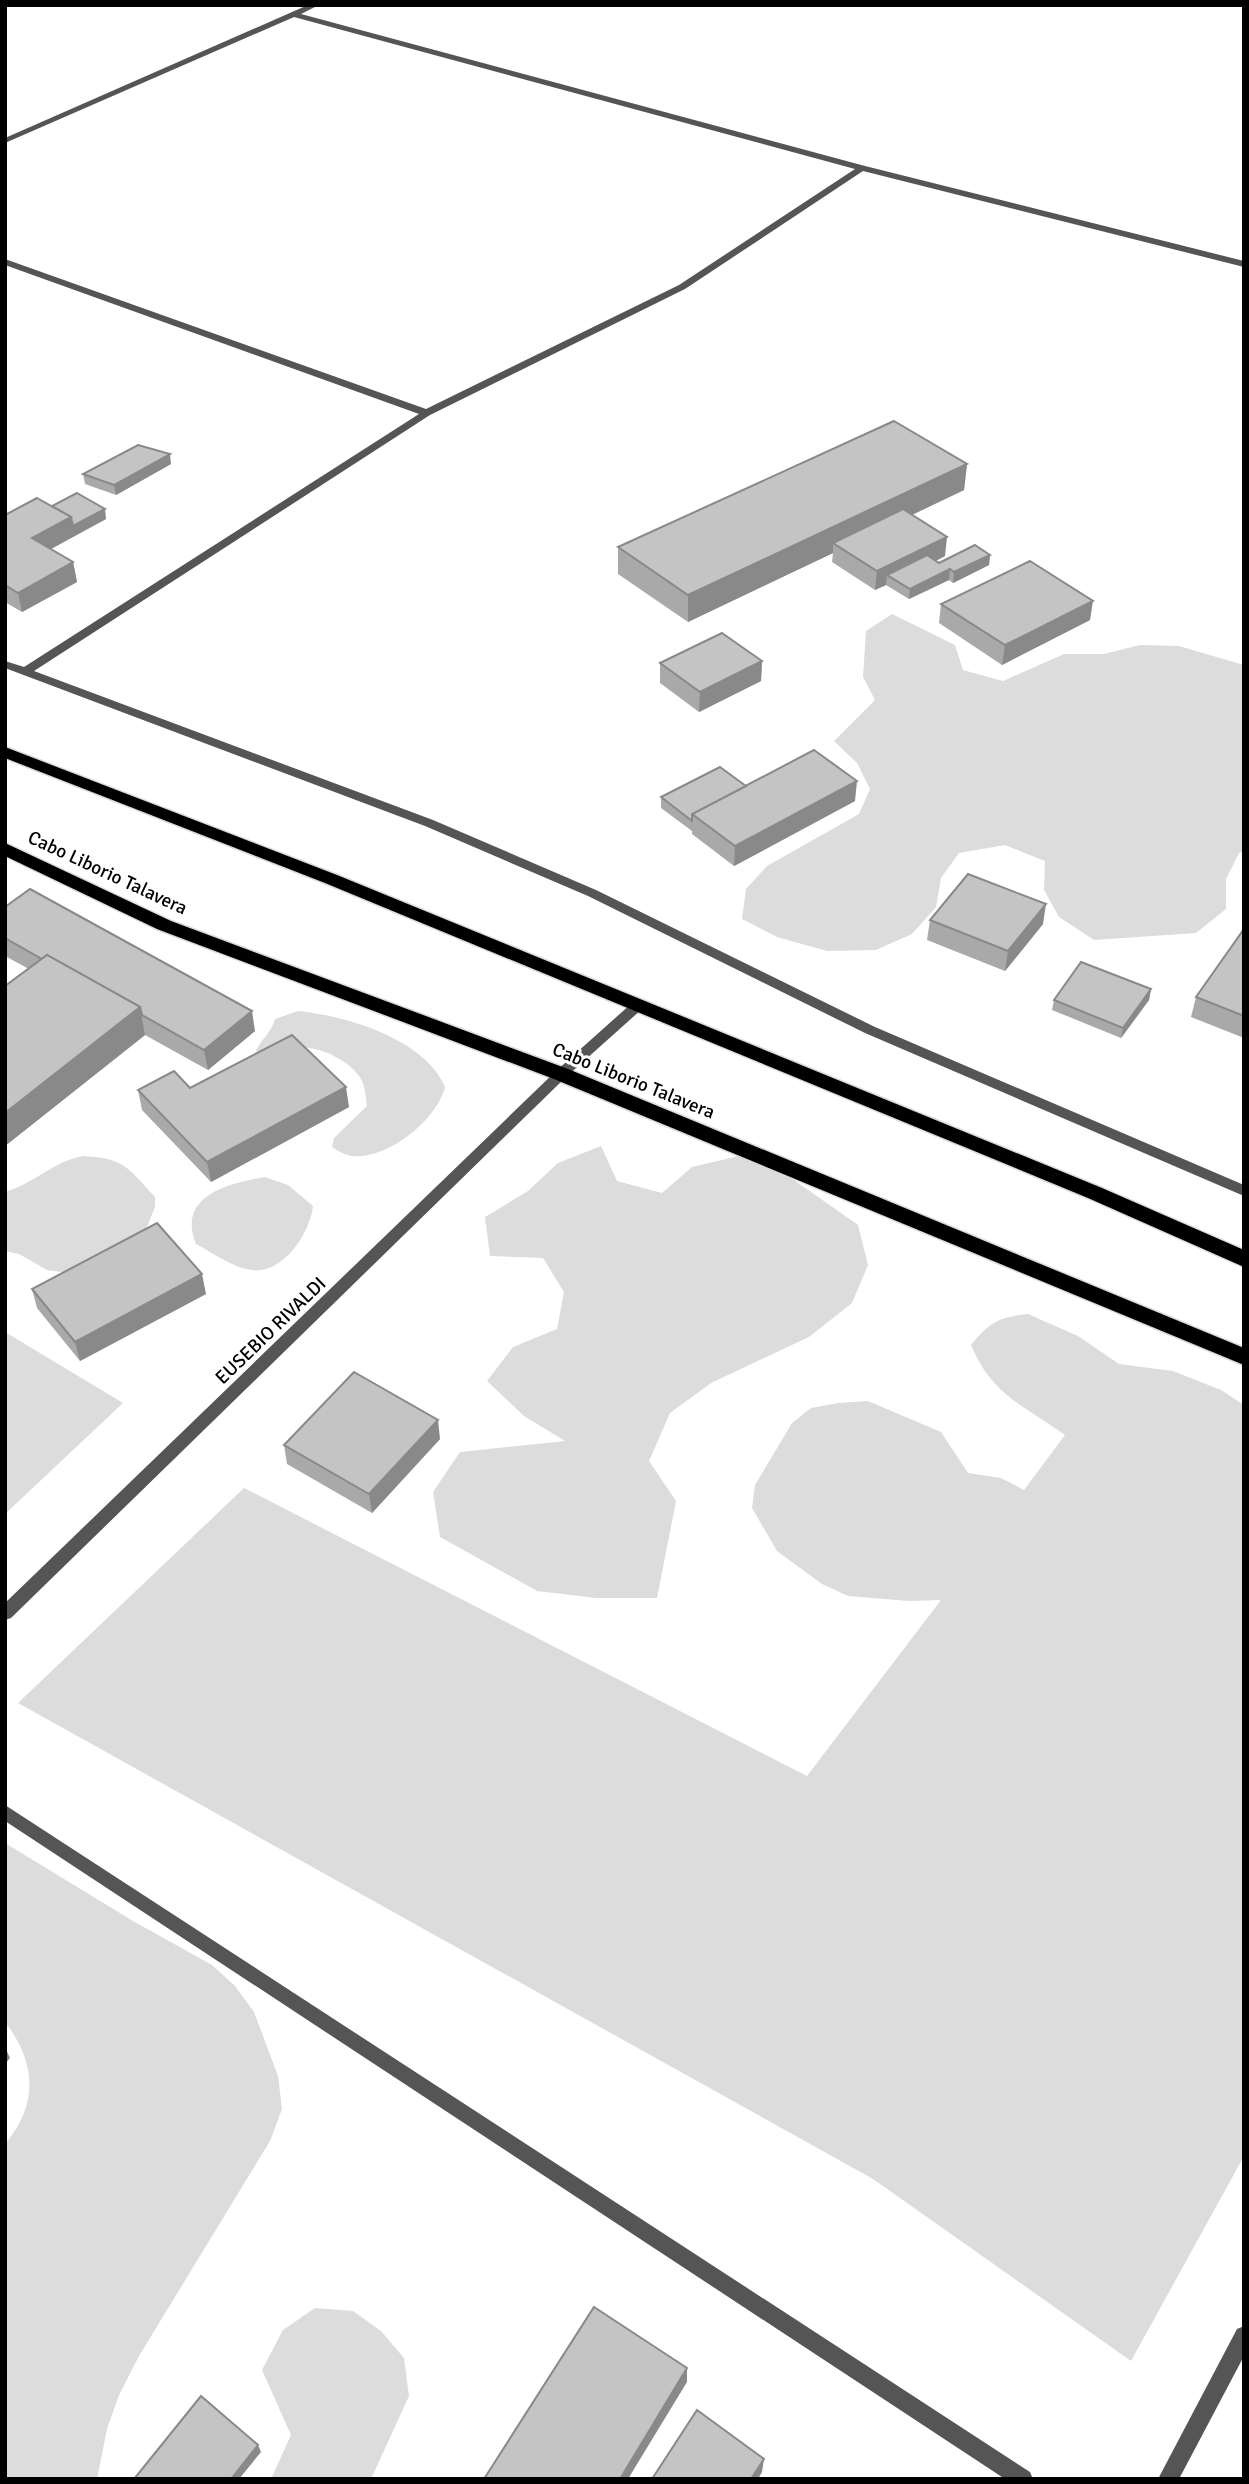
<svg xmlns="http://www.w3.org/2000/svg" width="1249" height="2484" font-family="Signika,sans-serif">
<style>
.green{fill:#dcdcdc}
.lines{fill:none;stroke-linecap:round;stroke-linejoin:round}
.highway-casing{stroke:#dbdbdb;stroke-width:3}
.street{fill:#555;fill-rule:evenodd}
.highway{fill:#000;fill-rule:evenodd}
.wall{fill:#a9a9a9}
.shaded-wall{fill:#898989}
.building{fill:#c4c4c4;stroke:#898989;stroke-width:2}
.labels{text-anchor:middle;stroke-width:6;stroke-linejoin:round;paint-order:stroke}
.street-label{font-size:19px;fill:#000;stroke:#fff}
</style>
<rect width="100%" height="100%" fill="#fff"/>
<!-- green -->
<g class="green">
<polygon points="892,614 955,645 963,670 1003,681 1064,654 1104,654 1140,645 1179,646 1244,665 1244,851 1239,853 1226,879 1226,909 1196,933 1094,940 1059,917 1044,890 1045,861 1005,845 959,853 941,878 936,907 912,934 876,950 827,951 777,937 742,919 746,889 767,866 859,814 870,789 857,763 834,741 875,700 863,677 866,631"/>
<path d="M298,1011c49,5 127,28 147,76 -8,33 -58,73 -93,69 -7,-1 -14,-5 -20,-9l2,-9 33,-32c-1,-9 -2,-20 -6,-27 -12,-20 -46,-35 -68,-31 -14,1 -24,9 -37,3 5,-12 16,-19 19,-32z"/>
<polygon points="601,1146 617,1181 662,1193 692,1167 743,1155 784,1173 858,1225 868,1265 852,1303 809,1337 711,1383 670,1413 649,1461 676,1501 657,1598 596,1598 537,1591 440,1537 433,1492 460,1452 565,1441 524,1416 487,1381 513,1347 557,1329 564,1292 543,1258 490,1256 485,1217 528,1191 558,1163"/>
<path d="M83,1156c42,2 45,12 72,41v10l-10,25 -38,17 -18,16 -28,7 -14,-2 -28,-16 -14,-3v-59c28,-8 49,-31 78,-36z"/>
<path d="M265,1177l23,8 25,21c-3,27 -30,69 -62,64 -19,-3 -38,-17 -55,-26 -20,-49 34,-61 69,-67z"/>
<path d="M1028,1314l50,22 41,28 54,7 48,19 23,15v751l-113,205 -258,-182 -855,-476 226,-215 563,288 134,-176 -32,1 -61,-5 -26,-12 -45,-33 -25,-43 3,-23 37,-62 19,-15 27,-5 30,-2 73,31 27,41 33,5 23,12 41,-55c-42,-30 -73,-40 -94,-90 19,-23 28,-28 57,-31z"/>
<polygon points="5,1332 123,1403 5,1514"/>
<path d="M5,1843l128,78 79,44 23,21 19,26 24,64 4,33 -12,32 -131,215 -20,39 -12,34 -10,50h-92v-335c34,-40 31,-82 0,-122z"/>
<polygon points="315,2308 353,2311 381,2331 404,2358 409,2396 371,2479 271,2479 291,2435 262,2370 283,2330"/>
</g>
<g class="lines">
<defs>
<g id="highway">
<polygon points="5,747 337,875 1102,1188 1244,1250 1244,1267 1088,1198 325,883 5,758"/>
<polygon points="5,843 171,921 568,1069 1244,1348 1244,1365 554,1079 157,929 5,856"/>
</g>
</defs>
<!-- highway casing -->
<use href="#highway" class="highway-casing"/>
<!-- street -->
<g class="street">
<polygon points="308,5 319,5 301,14 865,166 1244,261 1244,267 863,171 685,289 430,415 34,671 433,820 596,890 875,1027 1244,1185 1244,1196 865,1033 588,896 425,826 5,668 5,661 24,667 419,414 5,265 5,259 426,409 679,285 855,169 294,17 5,143 5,138"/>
<polygon points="637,1002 642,1003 643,1006 642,1009 566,1077 11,1618 5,1620 5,1603 556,1071 632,1003"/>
<polygon points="5,1805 1030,2472 1033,2479 1005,2479 5,1821"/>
<polygon points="1244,2326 1244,2356 1179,2479 1158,2479 1237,2329"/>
</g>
<!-- highway -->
<use href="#highway" class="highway"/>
</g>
<!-- wall -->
<g class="wall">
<polygon points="171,464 116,495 85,484 83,474"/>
<polygon points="967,464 964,490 912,515 945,556 936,561 939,563 990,555 989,565 953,583 949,580 909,599 886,585 875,590 832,562 833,553 688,622 618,574 618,547"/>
<polygon points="52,506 106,519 51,549 73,562 77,582 22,612 5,602 5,515"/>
<polygon points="941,604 1090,620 1002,665 939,623"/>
<polygon points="762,661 761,681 699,712 660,683 660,663"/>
<polygon points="746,786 855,801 734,866 692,834 692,831 661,808 661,797"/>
<polygon points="5,907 255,1031 208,1070 145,1035 5,1146 29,969 5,956"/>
<polygon points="930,920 1043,924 1005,971 927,940"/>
<polygon points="1244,929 1244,1038 1191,1017 1196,997"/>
<polygon points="1151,989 1149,1000 1121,1038 1052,1010 1054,1000"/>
<polygon points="190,1088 349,1107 211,1182 142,1110 138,1090"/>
<polygon points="32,1289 206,1294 80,1361 37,1308"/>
<polygon points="440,1439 372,1513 287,1464 284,1445"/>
</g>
<!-- shaded-wall -->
<g class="shaded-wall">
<polygon points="170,454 171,464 116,495 114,485"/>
<polygon points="967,464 964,490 842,548 833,543 833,553 688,622 688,595"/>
<polygon points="105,509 106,519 36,557 32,538 71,517"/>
<polygon points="947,537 945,556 896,580 887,575 886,585 875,590 877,571"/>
<polygon points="990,555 989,565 953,583 954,572"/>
<polygon points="73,562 77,582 22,612 18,593"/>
<polygon points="950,569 949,580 909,599 910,589"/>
<polygon points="1093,601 1090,620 1002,665 1005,645"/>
<polygon points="762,661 761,681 699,712 700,692"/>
<polygon points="857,781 855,801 734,866 735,846"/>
<polygon points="1046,904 1043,924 1005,971 1008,951"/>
<polygon points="1151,989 1149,1000 1121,1038 1123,1028"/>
<polygon points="140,1007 145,1035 5,1146 5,1113"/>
<polygon points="252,1011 255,1031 208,1070 204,1050"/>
<polygon points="346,1087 349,1107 211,1182 207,1162"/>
<polygon points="202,1274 206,1294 80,1361 75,1342"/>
<polygon points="438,1420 440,1439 372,1513 369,1494"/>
<polygon points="5,2047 10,2058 5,2064"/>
<polygon points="687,2368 687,2382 628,2479 620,2479"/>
<polygon points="258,2445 261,2452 239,2479 231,2479"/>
<polygon points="764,2459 762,2472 758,2479 751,2479"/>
</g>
<!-- building -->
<g class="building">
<polygon points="894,421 967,464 688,595 618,547"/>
<polygon points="138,445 170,454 114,485 83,474"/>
<polygon points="77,493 105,509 73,526 71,517 52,506"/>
<polygon points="37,498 71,517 32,538 73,562 18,593 5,585 5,515"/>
<polygon points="903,509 947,537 877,571 833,543"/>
<polygon points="975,545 990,555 954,572 950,569 910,589 887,575 927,555 939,563"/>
<polygon points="1030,561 1093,601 1005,645 941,604"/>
<polygon points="722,633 762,661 700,692 660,663"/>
<polygon points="814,750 857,781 735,846 692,814"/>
<polygon points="720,767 746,786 692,814 692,821 661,797"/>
<polygon points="968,874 1046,904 1008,951 930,920"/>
<polygon points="30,889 252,1011 204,1050 142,1015 140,1007 47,955 42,959 5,938 5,907"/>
<polygon points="1244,929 1244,1016 1196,997"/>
<polygon points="47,955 140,1007 5,1113 5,986"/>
<polygon points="1081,962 1151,989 1123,1028 1054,1000"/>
<polygon points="292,1035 346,1087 207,1162 138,1090 174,1071 190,1088"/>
<polygon points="157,1223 202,1274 75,1342 32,1289"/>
<polygon points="354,1372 438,1420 369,1494 284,1445"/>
<polygon points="594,2307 687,2368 620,2479 484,2479"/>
<polygon points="201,2396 258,2445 231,2479 134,2479"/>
<polygon points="697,2410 764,2459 751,2479 652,2479"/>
</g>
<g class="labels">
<!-- street labels -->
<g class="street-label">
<text transform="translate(108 872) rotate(25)" y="7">Cabo Liborio Talavera</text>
<text transform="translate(634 1080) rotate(22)" y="7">Cabo Liborio Talavera</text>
<text transform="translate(270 1330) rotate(-44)" y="7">EUSEBIO RIVALDI</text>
</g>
</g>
<!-- border -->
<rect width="1249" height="2484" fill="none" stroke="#000000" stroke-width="14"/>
</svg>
